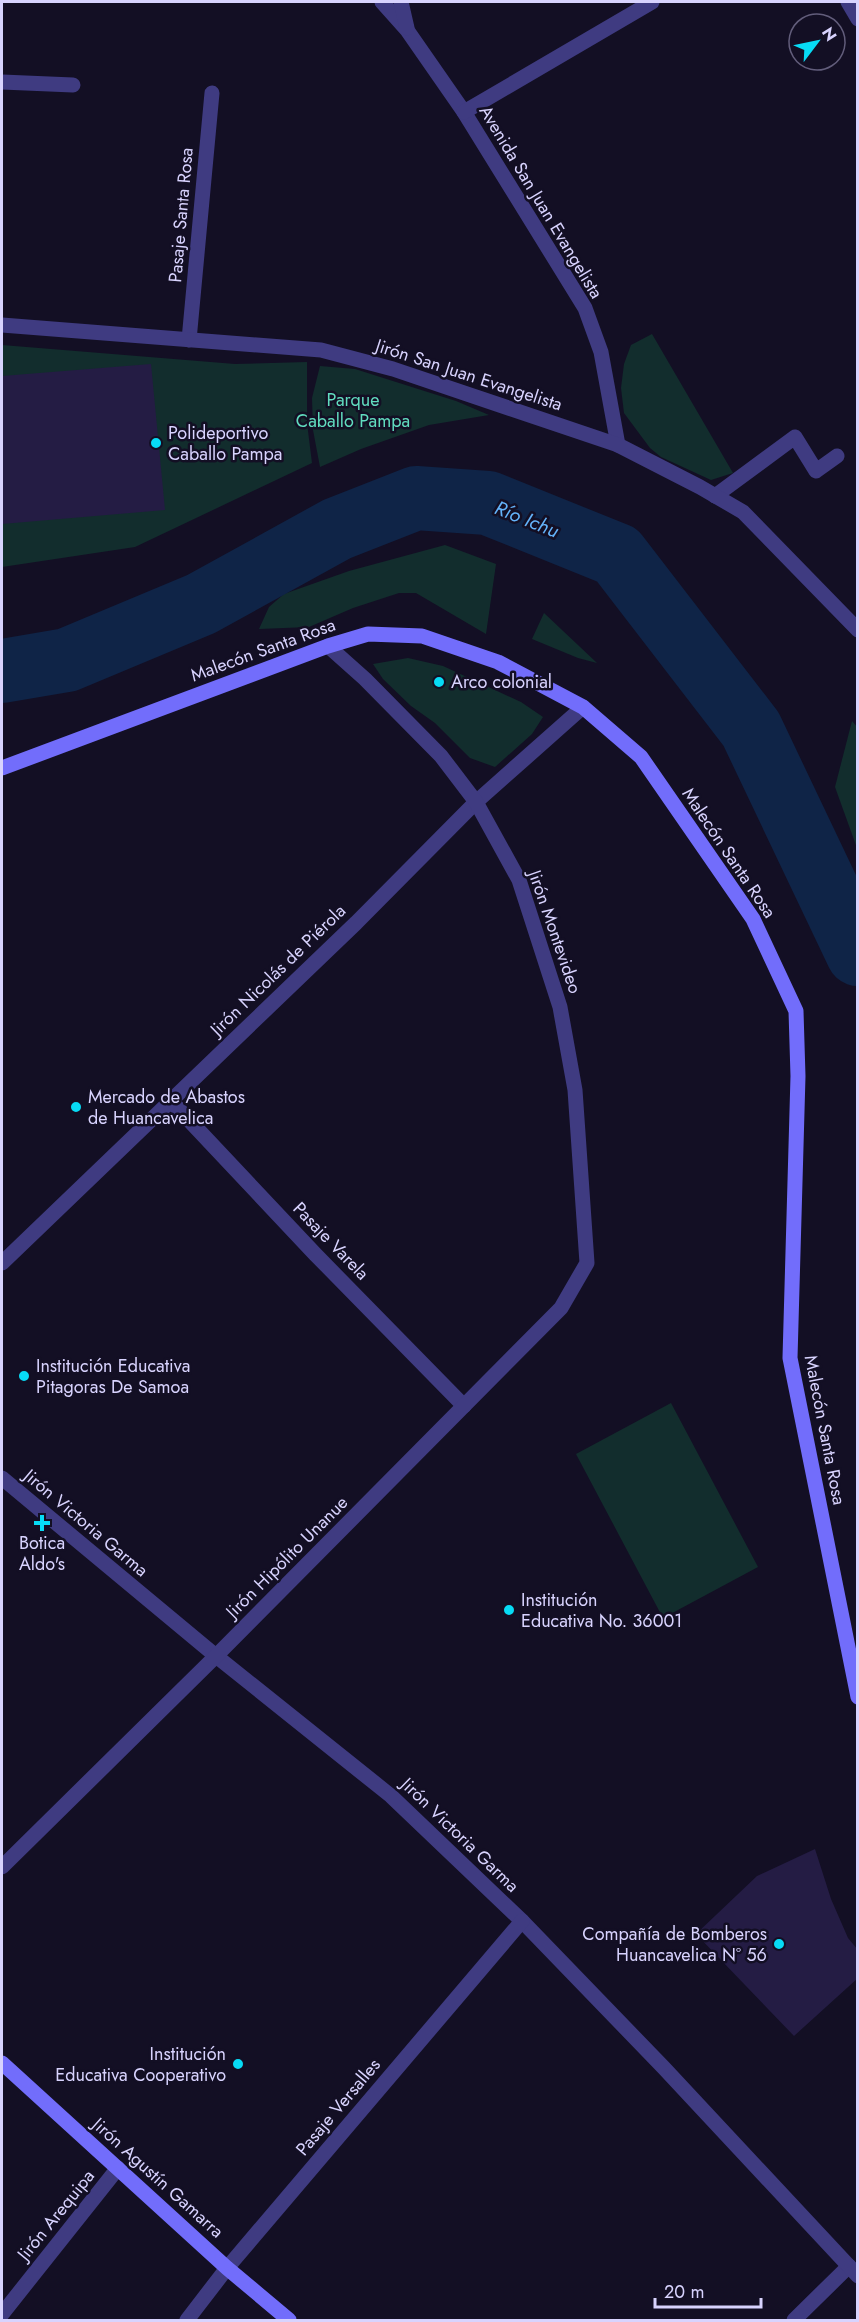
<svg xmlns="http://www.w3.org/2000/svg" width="859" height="2322" font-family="Jost,sans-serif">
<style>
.green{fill:#122d2d}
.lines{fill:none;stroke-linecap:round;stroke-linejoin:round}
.river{stroke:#0f2447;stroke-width:64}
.building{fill:#241c44}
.service{stroke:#3f3b81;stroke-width:15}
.pedestrian{stroke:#3f3b81;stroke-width:15}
.minor{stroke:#3f3b81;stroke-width:15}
.secondary{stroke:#726dfb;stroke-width:15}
.poi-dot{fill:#07dbf5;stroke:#130f24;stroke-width:2}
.labels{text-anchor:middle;stroke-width:5;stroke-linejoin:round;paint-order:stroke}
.street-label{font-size:18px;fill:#d8d3fe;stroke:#130f24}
.park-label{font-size:18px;fill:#61dcbf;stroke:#130f24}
.poi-label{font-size:18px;fill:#d8d3fe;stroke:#130f24;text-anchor:start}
.water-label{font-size:20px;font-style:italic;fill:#64b3fa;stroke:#130f24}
</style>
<rect width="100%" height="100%" fill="#130f24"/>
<!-- green -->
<g class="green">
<polygon points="652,334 733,473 711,480 661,457 650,448 624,413 621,388 624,364 631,345"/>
<polygon points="2,345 235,364 307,362 307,423 312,463 135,547 2,567"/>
<polygon points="320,366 355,369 456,401 489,415 429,425 361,449 320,467 313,430 312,398"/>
<polygon points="445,545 496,564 486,634 416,593 399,593 353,608 309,627 259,629 269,607 284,594 349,571"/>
<polygon points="544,613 597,663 578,658 532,639"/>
<polygon points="408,658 443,666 521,702 543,717 532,734 495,767 470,758 435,723 411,706 383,679 373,664"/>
<polygon points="852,721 858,728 857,848 835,787"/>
<polygon points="671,1403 758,1567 663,1618 576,1454"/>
</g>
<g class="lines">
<!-- river -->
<polyline class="river" points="2,671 67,660 201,604 337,529 416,498 488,503 617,555 751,729 858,954"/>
</g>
<!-- building -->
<g class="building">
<polygon points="151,364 165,510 2,524 2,376"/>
<polygon points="815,1849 831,1899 848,1938 858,1950 858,1978 794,2036 696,1934 757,1876"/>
</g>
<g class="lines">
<!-- service -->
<polyline class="service" points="189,340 212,93"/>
<!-- pedestrian -->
<g class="pedestrian">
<polyline points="715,496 795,437 816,471 837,456"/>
<polyline points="2,2314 118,2168"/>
<polyline points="187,2320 227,2268"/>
<polyline points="794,2320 849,2266"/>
</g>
<!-- minor -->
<g class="minor">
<polyline points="382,2 407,30 464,112 585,308 601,352 618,445"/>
<polyline points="401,2 407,28"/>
<polyline points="848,2 858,19"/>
<polyline points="2,82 73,85"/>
<polyline points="464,112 652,2"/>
<polyline points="2,325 321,350 393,369 618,445 700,487 743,512 858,630"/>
<polyline points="171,1101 315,1254 464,1406"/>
<polyline points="2,1263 356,923 476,802 583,707"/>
<polyline points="2,1478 216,1656 391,1796 522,1921 664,2068 858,2276"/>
<polyline points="2,1867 216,1656 561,1308 587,1263 575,1090 560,1007 519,880 476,802 441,756 365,679 328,646"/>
<polyline points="227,2268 522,1921"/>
</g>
<!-- secondary -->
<g class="secondary">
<polyline points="2,768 328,646 368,634 422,636 498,662 583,707 641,757 753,919 796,1011 798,1076 790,1358 858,1697"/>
<polyline points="2,2063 227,2268 289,2320"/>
</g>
</g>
<!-- markers -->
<g class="poi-dot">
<circle cx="156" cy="443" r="6"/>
<circle cx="439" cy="682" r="6"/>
<circle cx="76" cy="1107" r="6"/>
<circle cx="24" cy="1376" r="6"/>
<path d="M39 1514h6v6h6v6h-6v6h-6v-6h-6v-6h6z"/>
<circle cx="509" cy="1610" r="6"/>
<circle cx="779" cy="1944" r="6"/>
<circle cx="238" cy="2064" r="6"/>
</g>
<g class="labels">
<!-- street labels -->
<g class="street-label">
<text transform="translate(541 202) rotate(59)" y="6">Avenida San Juan Evangelista</text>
<text transform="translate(181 215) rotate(-85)" y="6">Pasaje Santa Rosa</text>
<text transform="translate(469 375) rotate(18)" y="6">Jirón San Juan Evangelista</text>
<text transform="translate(263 650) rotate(-20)" y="6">Malecón Santa Rosa</text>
<text transform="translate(729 853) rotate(56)" y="6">Malecón Santa Rosa</text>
<text transform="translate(555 932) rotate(71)" y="6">Jirón Montevideo</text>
<text transform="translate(278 970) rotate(-44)" y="6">Jirón Nicolás de Piérola</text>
<text transform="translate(331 1241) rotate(46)" y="6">Pasaje Varela</text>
<text transform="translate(825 1430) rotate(79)" y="6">Malecón Santa Rosa</text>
<text transform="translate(86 1523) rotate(40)" y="6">Jirón Victoria Garma</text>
<text transform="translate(287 1557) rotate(-45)" y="6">Jirón Hipólito Unanue</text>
<text transform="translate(460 1835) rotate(44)" y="6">Jirón Victoria Garma</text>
<text transform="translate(338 2107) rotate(-50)" y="6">Pasaje Versalles</text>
<text transform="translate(158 2178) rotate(42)" y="6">Jirón Agustín Gamarra</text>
<text transform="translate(56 2215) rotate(-51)" y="6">Jirón Arequipa</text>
</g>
<!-- park labels -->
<g class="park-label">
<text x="353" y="406">Parque<tspan x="353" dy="21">Caballo Pampa</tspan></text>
</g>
<!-- poi labels -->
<g class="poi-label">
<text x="168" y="439">Polideportivo<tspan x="168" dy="21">Caballo Pampa</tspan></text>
<text x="451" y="688">Arco colonial</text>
<text x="88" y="1103">Mercado de Abastos<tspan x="88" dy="21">de Huancavelica</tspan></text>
<text x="36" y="1372">Institución Educativa<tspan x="36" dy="21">Pitagoras De Samoa</tspan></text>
<text x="42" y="1549" text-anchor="middle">Botica<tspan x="42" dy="21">Aldo's</tspan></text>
<text x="521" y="1606">Institución<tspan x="521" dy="21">Educativa No. 36001</tspan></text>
<text x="767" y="1940" text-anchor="end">Compañía de Bomberos<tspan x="767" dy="21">Huancavelica Nº 56</tspan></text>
<text x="226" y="2060" text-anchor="end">Institución<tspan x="226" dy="21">Educativa Cooperativo</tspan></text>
</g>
<!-- water labels -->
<g class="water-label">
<text transform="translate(527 519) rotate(22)" y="7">Río Ichu</text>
</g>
</g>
<!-- border -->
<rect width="859" height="2322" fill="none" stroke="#d8d3fe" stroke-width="6"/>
<!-- north arrow -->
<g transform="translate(817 42) rotate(58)"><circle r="28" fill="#130f24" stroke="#625d7b" stroke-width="1.5"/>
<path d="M0-4.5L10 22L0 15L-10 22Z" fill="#07dbf5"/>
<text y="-9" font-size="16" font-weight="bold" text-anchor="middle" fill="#d8d3fe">N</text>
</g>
<!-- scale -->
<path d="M655 2298v9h106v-9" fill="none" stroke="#d8d3fe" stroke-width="3"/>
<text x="664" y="2298" font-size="18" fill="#d8d3fe" stroke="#130f24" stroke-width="4.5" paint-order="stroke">20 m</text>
</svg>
